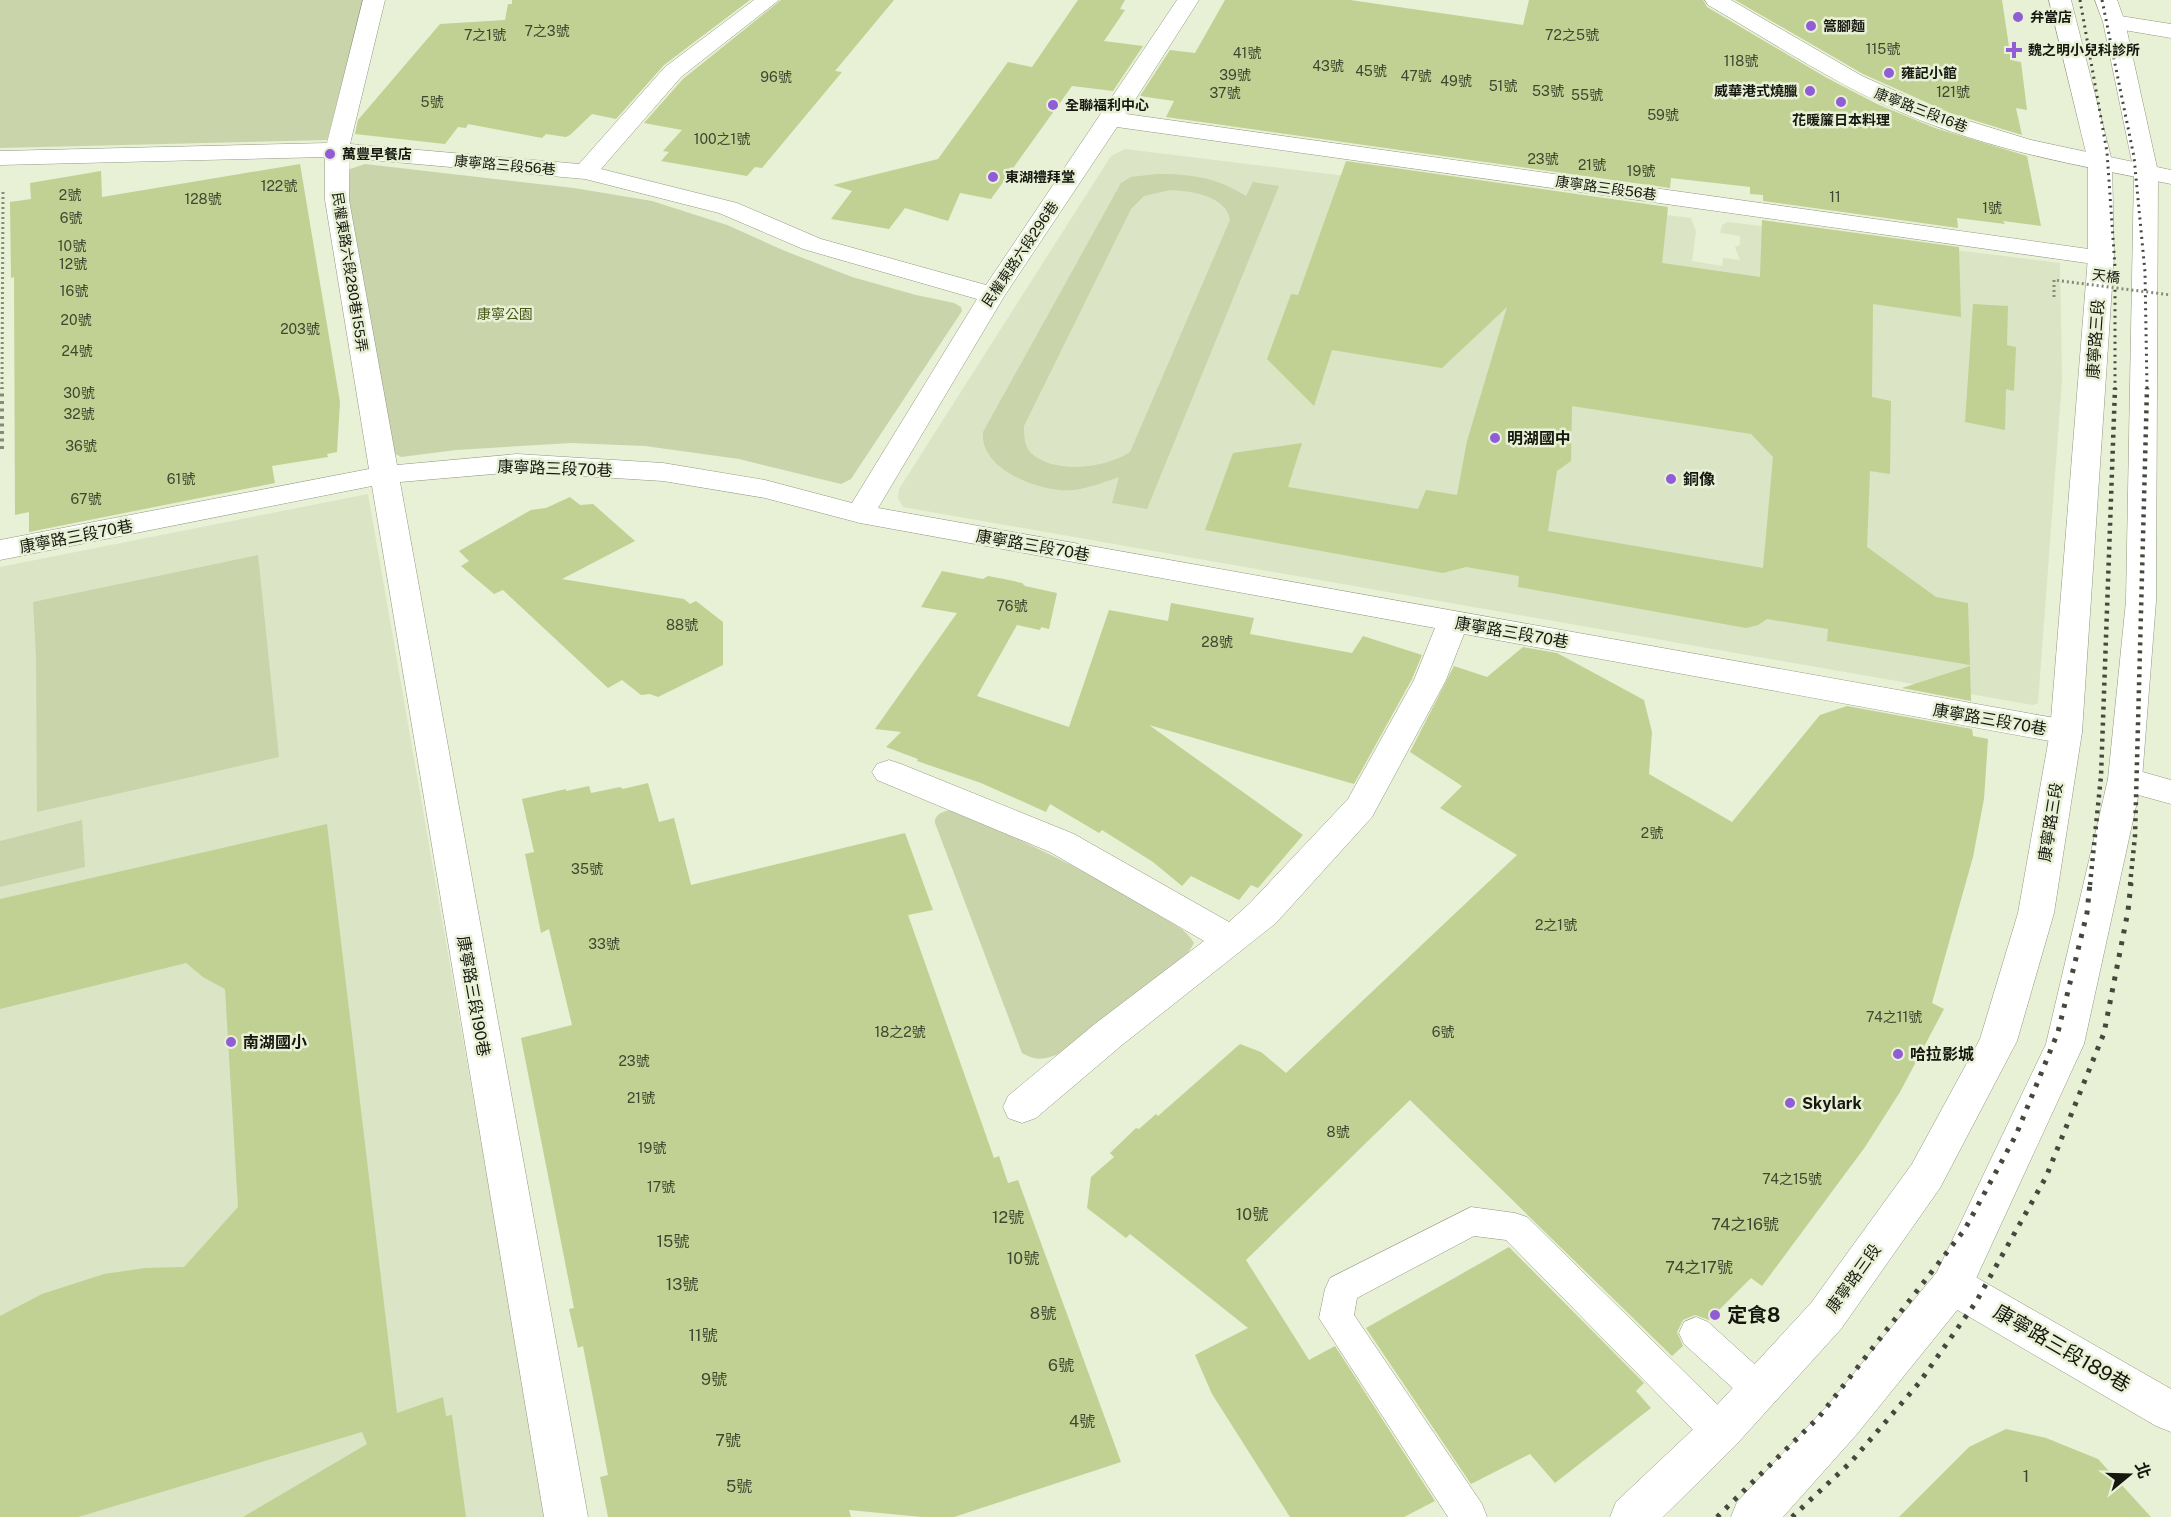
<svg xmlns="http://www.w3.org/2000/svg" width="2171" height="1517" font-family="'Public Sans','Noto Sans TC',sans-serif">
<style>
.built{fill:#dbe4c4}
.green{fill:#c9d4ab;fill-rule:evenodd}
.building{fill:#c0d193;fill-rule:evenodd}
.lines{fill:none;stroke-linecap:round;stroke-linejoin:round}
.lane-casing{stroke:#919880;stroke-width:1}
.street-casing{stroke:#919880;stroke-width:1}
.secondary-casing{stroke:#919880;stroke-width:1}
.path-far1{stroke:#868b79;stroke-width:3;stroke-dasharray:2 3;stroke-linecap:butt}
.path{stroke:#868b79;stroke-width:4;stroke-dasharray:3 4.5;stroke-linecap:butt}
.lane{fill:#fff;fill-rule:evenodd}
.street{fill:#fff;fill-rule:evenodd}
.secondary{fill:#fff;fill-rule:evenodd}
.rail-far2{stroke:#45483c;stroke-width:3;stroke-dasharray:2 4.5;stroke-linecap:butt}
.rail-far1{stroke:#45483c;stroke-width:4.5;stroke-dasharray:3 5;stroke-linecap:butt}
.rail{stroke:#45483c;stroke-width:5;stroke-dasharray:4 8;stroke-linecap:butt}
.path-bridge{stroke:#868b79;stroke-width:3;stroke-dasharray:2 3;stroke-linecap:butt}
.poi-dot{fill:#905dd6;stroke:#e8f0d6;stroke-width:2}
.labels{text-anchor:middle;stroke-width:5;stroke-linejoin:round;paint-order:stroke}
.far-poi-label{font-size:14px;font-weight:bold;fill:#16180f;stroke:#e8f0d6;text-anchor:start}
.number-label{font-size:14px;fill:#404630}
.far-street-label{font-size:14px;fill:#16180f;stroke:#e8f0d6}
.far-park-label{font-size:14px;fill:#495714;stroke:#e8f0d6}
.street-label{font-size:16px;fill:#16180f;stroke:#e8f0d6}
.poi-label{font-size:16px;font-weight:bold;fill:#16180f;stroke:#e8f0d6;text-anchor:start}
.near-number-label{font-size:16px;fill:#404630}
.near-poi-label{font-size:20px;font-weight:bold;fill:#16180f;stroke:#e8f0d6;text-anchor:start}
.near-street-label{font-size:20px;fill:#16180f;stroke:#e8f0d6}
</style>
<rect width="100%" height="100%" fill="#e8f0d6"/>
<!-- built -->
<g class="built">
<polygon points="1125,149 1691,218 1696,231 1692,261 1722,266 1723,258 1740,260 1735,247 1740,245 1740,236 1720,233 1722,225 1728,222 2060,263 2062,381 2038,703 2033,705 903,507 898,498 899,489 1111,156"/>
<polygon points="368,494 546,1517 0,1517 0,567"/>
</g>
<!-- green -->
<g class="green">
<polygon points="0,0 363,0 328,140 0,148"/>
<polygon points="365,164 574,188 652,201 727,225 785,251 852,277 916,295 954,303 961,307 962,311 851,479 841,484 739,459 645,446 571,443 456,450 401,457 394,453 346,182 347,170"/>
<path d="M1157,174c32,-1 62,4 89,22l7,-14 26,4 -132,323 -35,-6 7,-26c-15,5 -29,11 -45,13 -32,3 -95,-20 -91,-58l138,-249 10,-6zM1170,190c20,1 56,5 60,30l-100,232c-23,16 -76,23 -99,1 -7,-7 -7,-18 -7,-27l107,-217 13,-13z"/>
<polygon points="258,555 279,757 37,812 36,657 33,602"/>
<path d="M951,810l8,2c68,31 136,62 199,103 13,8 28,14 36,28l-6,10 -127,100c-14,6 -25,9 -39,0l-87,-230c-1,-9 9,-12 16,-13z"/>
<polygon points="82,820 85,867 0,887 0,841"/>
</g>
<!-- building -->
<g class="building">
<polygon points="512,0 750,0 664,65 616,119 592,114 570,135 566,137 546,134 542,138 468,124 466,128 458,127 445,144 355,134 358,120 440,24 505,20 508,4 512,4"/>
<polygon points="781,0 894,0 835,71 842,72 762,168 755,167 747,176 661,161 669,152 663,151 682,130 644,123 683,79"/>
<polygon points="1078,0 1125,0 1120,9 1125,10 1104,41 1143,46 1113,91 1072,86 991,199 960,193 948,221 905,208 889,229 831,219 852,191 833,185 938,159 1008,62 1032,67"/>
<polygon points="1225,0 1350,0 1523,25 1529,0 1703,0 1707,7 1827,78 1877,104 1935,128 2027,156 2041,226 2003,221 2005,224 1957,218 1958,228 1763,201 1763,195 1750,194 1750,187 1671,178 1670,188 1166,117 1174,101 1140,96 1170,50 1195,53"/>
<polygon points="1735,0 2002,0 2011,60 2021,62 2027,110 2016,108 2022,135 1950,113 1863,74"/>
<path d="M1346,161l322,46 -6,56 98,14 2,-57 197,27 2,70 -88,-13 -1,93 19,4 -1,73 -20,-3 -3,76 69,50 32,6 2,62 -143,-24 1,-12 -61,-10 -9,6 -12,3 -228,-41 1,-11 -53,-9 -23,6 -238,-43 28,-77 69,-10 -14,44 130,22 8,-19 31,5 10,-54 40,-134 -65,61 -110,-18 -18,56 -47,-47 24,-65 7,1zM1572,406l179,28 22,23 -10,111 -215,-37 9,-60 14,-10z"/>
<polygon points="300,164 340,402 337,452 327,454 328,457 272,466 275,483 29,532 29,512 15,515 14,277 11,278 10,202 31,199 30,183 101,171 102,197"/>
<polygon points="1973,304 2008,306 2007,345 2016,347 2014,391 2006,389 2005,430 1965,422"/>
<polygon points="570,497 580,505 593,504 635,541 562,579 684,599 690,604 696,601 723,622 723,665 658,697 650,694 641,695 622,680 608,688 503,590 494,594 461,566 469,561 459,551 531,510 546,508"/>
<polygon points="942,571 983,579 988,576 1004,579 1022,583 1025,586 1057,593 1049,629 1041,627 1040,630 1017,625 977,696 1069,727 1109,610 1168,621 1171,603 1254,618 1250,634 1352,653 1363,636 1422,655 1412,679 1354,784 1149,725 1303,835 1258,888 1251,885 1239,900 1191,876 1182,886 1153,862 1102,830 1099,833 1050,804 1046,812 981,783 917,761 918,759 886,747 901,732 875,729 957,613 921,607"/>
<polygon points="1523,647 1557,653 1644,700 1652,732 1649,774 1732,822 1820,715 1847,706 1972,729 1973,736 1988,739 1984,799 1973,857 1932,1003 1944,1009 1900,1092 1865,1147 1762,1286 1751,1278 1709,1320 1695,1315 1683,1320 1677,1332 1683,1346 1672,1356 1410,1100 1246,1260 1309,1360 1335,1346 1435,1501 1404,1517 1290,1517 1212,1394 1195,1355 1248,1328 1130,1234 1126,1238 1087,1208 1091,1177 1114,1157 1110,1153 1136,1128 1139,1129 1156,1114 1158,1116 1240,1044 1261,1052 1286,1073 1517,855 1440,808 1462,786 1410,752 1454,666 1487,677"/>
<polygon points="1970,666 1971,701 1902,688"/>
<polygon points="648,783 659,822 674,818 691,885 905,833 933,910 908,915 994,1158 999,1156 1008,1183 1018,1180 1121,1462 954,1517 922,1517 849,1510 851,1517 608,1517 600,1477 608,1475 583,1346 578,1348 569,1309 574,1308 521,1038 572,1025 549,929 541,933 525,854 534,852 522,799 566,789 566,791 589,786 591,793 620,787 623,789"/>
<polygon points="327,824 397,1413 443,1397 446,1416 452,1415 466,1517 243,1517 367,1444 362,1432 78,1517 0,1517 0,1316 42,1294 104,1274 145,1268 184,1267 238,1207 225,989 203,977 186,963 0,1009 0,899"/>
<polygon points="1509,1247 1644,1383 1636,1391 1651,1408 1555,1483 1530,1454 1471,1484 1366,1328"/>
<polygon points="2006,1429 2046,1438 2098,1459 2151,1517 1899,1517 1969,1447"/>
</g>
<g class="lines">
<defs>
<g id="lane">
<polygon points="1471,1207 1515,1213 1527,1217 1733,1420 1738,1432 1733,1444 1720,1449 1707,1444 1506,1240 1474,1236 1357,1298 1354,1315 1482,1504 1487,1517 1448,1517 1319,1318 1325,1289 1330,1278"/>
<polygon points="1696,1317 1708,1322 1771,1379 1776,1390 1771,1401 1759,1406 1747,1401 1684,1344 1679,1333 1684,1322"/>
</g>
<g id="street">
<path d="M363,0h22l-35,144 229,20 86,-97 89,-67h25l-98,77 -80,92 136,34 84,36 165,46 191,-285h22l-73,114 984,138 4,5 -4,5 -9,3 -984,-138 -112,168 -127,213 1188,212 12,4 4,8 -4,8 -12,4 -602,-110 -18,46 -74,137 -96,106 -154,122 -86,73 -14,5 -14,-5 -5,-11 5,-11 88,-73 108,-82 -154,-89 -173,-72 -5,-8 5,-8 12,-4 12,4 173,70 155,88 21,-19 98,-104 66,-119 21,-52 -575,-105 -95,-25 -102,-17 -146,-9 -117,10 188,1035h-44l-172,-1031 -372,74v-20l369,-71 -44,-269v-43l-325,8v-14l327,-8zM349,158l236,21 134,34 84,36 174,50 -125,204 -87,-23 -102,-17 -146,-9 -120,11 -48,-265z"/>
<path d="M1705,0h26l131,76 87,39 82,25 140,30v14c-90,-18 -183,-34 -268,-71 -68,-29 -131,-71 -195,-108z"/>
<polygon points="2114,15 2171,24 2171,38 2106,27 2103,22 2106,17"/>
<polygon points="2125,767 2171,780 2171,804 2113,788 2108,779 2113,770"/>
<polygon points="1952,1267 1967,1272 2171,1389 2171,1432 2156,1426 1937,1298 1931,1285 1937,1272"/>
</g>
<g id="secondary">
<polygon points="2049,0 2071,0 2112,161 2114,257 2082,732 2054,913 2017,1041 1940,1188 1841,1329 1735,1446 1663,1517 1610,1517 1616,1502 1705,1418 1811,1303 1912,1164 1980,1039 2018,913 2050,732 2088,257 2088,161"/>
<polygon points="2095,0 2117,0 2125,22 2158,172 2156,601 2142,779 2084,1044 1967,1298 1857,1434 1783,1517 1731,1517 1737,1502 1827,1406 1937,1272 2046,1044 2108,779 2126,601 2134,172 2103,22"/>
</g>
</defs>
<!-- lane casing -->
<use href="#lane" class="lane-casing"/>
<!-- street casing -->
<use href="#street" class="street-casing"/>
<!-- secondary casing -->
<use href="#secondary" class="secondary-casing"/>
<!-- path-far1 -->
<polyline class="path-far1" points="2,389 3,192"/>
<!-- path -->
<polyline class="path" points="2,449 2,388"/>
<!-- lane -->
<use href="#lane" class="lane"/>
<!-- street -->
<use href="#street" class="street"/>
<!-- secondary -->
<use href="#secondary" class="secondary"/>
<!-- rail-far2 -->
<g class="rail-far2">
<polyline points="2080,0 2107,152 2115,267 2115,389"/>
<polyline points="2102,0 2134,157 2145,272 2147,389"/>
</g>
<!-- rail-far1 -->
<g class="rail-far1">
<polyline points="2090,885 2101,776 2115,388"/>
<polyline points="2130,885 2135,836 2147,388"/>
</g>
<!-- rail -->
<g class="rail">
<polyline points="1717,1517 1819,1417 1965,1229 2016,1135 2058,1032 2087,913 2090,883"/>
<polyline points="1792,1517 1851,1462 1919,1383 1976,1302 2046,1177 2104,1033 2128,911 2131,883"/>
</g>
<!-- path-bridge -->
<polyline class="path-bridge" points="2054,297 2054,280 2171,295"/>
</g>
<!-- markers -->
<g class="poi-dot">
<circle cx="2018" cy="17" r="6"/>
<circle cx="1811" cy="26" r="6"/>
<path d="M2011 41h6v6h6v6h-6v6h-6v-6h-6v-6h6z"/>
<circle cx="1889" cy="73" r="6"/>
<circle cx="1810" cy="91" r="6"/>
<circle cx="1841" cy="102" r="6"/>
<circle cx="1053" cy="105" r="6"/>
<circle cx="330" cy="154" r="6"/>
<circle cx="993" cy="177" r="6"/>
<circle cx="1495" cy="438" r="6"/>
<circle cx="1671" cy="479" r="6"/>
<circle cx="231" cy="1042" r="6"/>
<circle cx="1898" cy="1054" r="6"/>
<circle cx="1790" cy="1103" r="6"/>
<circle cx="1715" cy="1315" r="6"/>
</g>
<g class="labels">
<!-- far-poi labels -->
<g class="far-poi-label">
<text x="2030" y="22">弁當店</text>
<text x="1823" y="31">篙腳麵</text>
<text x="2028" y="55">魏之明小兒科診所</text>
<text x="1901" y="78">雍記小館</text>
<text x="1798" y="96" text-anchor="end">威華港式燒臘</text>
<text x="1065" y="110">全聯福利中心</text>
<text x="1841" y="125" text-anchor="middle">花暖簾日本料理</text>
<text x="342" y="159">萬豐早餐店</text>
<text x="1005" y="182">東湖禮拜堂</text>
</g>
<!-- number labels -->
<g class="number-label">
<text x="547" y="36">7之3號</text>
<text x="485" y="40">7之1號</text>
<text x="1572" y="40">72之5號</text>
<text x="1883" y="54">115號</text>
<text x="1247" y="58">41號</text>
<text x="1741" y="66">118號</text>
<text x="1328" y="71">43號</text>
<text x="1371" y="76">45號</text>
<text x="1235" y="80">39號</text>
<text x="1416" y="81">47號</text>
<text x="776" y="82">96號</text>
<text x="1456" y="86">49號</text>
<text x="1503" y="91">51號</text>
<text x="1548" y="96">53號</text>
<text x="1953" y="97">121號</text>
<text x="1225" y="98">37號</text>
<text x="1587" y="100">55號</text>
<text x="432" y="107">5號</text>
<text x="1663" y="120">59號</text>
<text x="722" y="144">100之1號</text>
<text x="1543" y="164">23號</text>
<text x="1592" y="170">21號</text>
<text x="1641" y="176">19號</text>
<text x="279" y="191">122號</text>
<text x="70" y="200">2號</text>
<text x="1835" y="202">11</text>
<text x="203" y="204">128號</text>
<text x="1992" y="213">1號</text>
<text x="71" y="223">6號</text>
<text x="72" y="251">10號</text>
<text x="73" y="269">12號</text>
<text x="74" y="296">16號</text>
<text x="76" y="325">20號</text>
<text x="300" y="334">203號</text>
<text x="77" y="356">24號</text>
<text x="79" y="398">30號</text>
<text x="79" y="419">32號</text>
<text x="81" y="451">36號</text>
<text x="181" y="484">61號</text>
<text x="86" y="504">67號</text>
<text x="1012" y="611">76號</text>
<text x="682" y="630">88號</text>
<text x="1217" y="647">28號</text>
<text x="1652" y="838">2號</text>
<text x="587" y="874">35號</text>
<text x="1556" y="930">2之1號</text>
<text x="604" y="949">33號</text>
<text x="1894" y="1022">74之11號</text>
<text x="900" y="1037">18之2號</text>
<text x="1443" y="1037">6號</text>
<text x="634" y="1066">23號</text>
<text x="641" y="1103">21號</text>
<text x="1338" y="1137">8號</text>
<text x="652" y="1153">19號</text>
<text x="1792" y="1184">74之15號</text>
<text x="661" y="1192">17號</text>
</g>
<!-- far-street labels -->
<g class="far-street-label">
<text transform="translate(1921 110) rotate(21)" y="5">康寧路三段16巷</text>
<text transform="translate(505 165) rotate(5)" y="5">康寧路三段56巷</text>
<text transform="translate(1606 188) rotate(8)" y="5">康寧路三段56巷</text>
<text transform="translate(1020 254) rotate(-56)" y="5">民權東路六段296巷</text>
<text transform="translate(350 272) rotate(81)" y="5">民權東路六段280巷155弄</text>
<text transform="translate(2106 276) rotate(7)" y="5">天橋</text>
</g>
<!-- far-park labels -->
<g class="far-park-label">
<text x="505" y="319">康寧公園</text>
</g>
<!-- street labels -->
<g class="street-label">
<text transform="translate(2095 339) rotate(-86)" y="6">康寧路三段</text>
<text transform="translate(555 468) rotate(2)" y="6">康寧路三段70巷</text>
<text transform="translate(76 536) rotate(-11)" y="6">康寧路三段70巷</text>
<text transform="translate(1033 545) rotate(10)" y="6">康寧路三段70巷</text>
<text transform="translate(1512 632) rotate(10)" y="6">康寧路三段70巷</text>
<text transform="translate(1990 719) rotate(10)" y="6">康寧路三段70巷</text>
<text transform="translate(2050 822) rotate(-81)" y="6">康寧路三段</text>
<text transform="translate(474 996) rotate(80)" y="6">康寧路三段190巷</text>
<text transform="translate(1853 1278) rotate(-54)" y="6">康寧路三段</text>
</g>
<!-- poi labels -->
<g class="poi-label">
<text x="1507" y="444">明湖國中</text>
<text x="1683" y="485">銅像</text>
<text x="243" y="1048">南湖國小</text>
<text x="1910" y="1060">哈拉影城</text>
<text x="1802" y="1109">Skylark</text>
</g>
<!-- near-number labels -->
<g class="near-number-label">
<text x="1252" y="1220">10號</text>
<text x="1008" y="1223">12號</text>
<text x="1745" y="1230">74之16號</text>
<text x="673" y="1247">15號</text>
<text x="1023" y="1264">10號</text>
<text x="1699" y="1273">74之17號</text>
<text x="682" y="1290">13號</text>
<text x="1043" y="1319">8號</text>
<text x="703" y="1341">11號</text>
<text x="1061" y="1371">6號</text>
<text x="714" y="1385">9號</text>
<text x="1082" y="1427">4號</text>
<text x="728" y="1446">7號</text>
<text x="2026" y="1482">1</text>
<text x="739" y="1492">5號</text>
</g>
<!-- near-poi labels -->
<g class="near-poi-label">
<text x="1727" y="1322">定食8</text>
</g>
<!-- near-street labels -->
<g class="near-street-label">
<text transform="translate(2062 1348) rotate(30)" y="7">康寧路三段189巷</text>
</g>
</g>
<!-- north arrow -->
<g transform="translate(2129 1475) rotate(71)" stroke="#e8f0d6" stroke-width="4.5" paint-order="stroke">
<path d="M0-4.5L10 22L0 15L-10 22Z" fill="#16180f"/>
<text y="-9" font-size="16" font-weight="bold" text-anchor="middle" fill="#16180f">北</text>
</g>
</svg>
